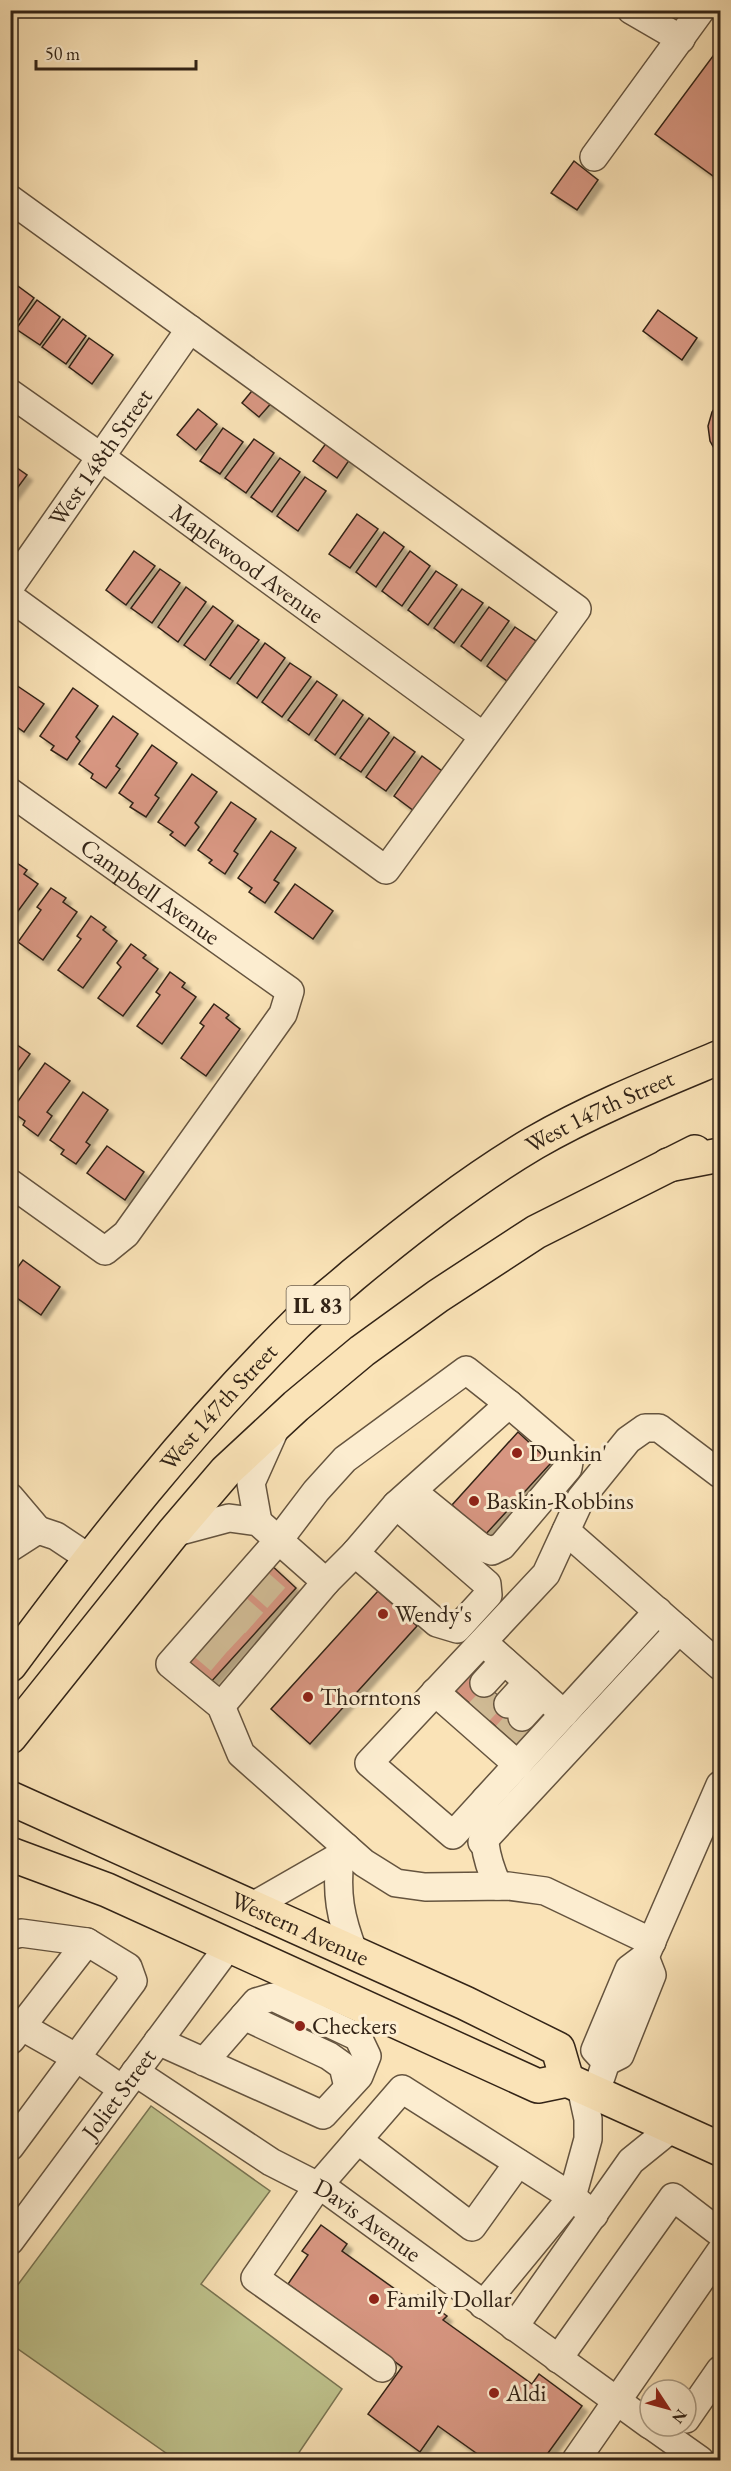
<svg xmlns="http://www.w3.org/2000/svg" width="731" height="2471" font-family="'EB Garamond',serif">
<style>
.green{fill:#bfc38d;stroke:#797452;stroke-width:1.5}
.building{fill:#d79681;stroke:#332417;stroke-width:1.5;filter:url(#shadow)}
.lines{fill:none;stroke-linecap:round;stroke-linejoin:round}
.minor-tunnel{stroke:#d2bd97;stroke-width:27;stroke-dasharray:27 14;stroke-linecap:butt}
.minor-casing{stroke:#65543f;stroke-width:30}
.major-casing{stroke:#332417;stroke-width:36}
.highway-casing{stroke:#332417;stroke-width:36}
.minor{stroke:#fcedd0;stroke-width:27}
.major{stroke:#fae3b7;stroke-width:33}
.highway{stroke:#fae3b7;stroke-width:33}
.poi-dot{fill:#8f2418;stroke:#fcedd0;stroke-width:2}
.labels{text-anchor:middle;stroke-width:6;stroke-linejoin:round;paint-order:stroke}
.shield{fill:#fcedd0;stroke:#6f604e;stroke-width:1.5}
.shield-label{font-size:22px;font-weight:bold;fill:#332417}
.street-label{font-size:24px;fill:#332417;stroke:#fcedd0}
.poi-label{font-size:24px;fill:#332417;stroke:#fcedd0;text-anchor:start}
</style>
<defs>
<filter id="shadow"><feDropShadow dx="5.5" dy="5.5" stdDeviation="1.5" flood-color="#0004"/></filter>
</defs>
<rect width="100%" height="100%" fill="#fae3b7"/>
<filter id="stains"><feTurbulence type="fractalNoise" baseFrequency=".00333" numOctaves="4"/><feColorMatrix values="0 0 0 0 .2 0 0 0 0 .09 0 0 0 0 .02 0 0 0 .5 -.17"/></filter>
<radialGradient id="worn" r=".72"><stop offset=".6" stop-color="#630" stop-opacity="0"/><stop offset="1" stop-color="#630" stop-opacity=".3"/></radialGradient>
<!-- green -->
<polygon class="green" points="151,2106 270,2191 201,2284 342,2389 294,2460 176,2460 11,2344 11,2294"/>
<!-- building -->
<g class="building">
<polygon points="713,56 720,61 720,181 655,134"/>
<polygon points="574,161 598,180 577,210 551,193"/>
<polygon points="11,281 34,298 14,327 10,324"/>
<polygon points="37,300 60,317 40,345 16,329"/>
<polygon points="658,310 697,338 682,360 643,331"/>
<polygon points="63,319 86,336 66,364 42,347"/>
<polygon points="89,338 113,355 92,384 69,367"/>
<polygon points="256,386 274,400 259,417 242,403"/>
<polygon points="720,400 720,459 710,441 708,426 712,412"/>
<polygon points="198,409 217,424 196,450 177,435"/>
<polygon points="223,428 243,442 220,474 200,461"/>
<polygon points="254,439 274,453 246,493 225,478"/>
<polygon points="327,442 350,459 337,478 313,461"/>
<polygon points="280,458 300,472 272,512 251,497"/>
<polygon points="10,463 27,475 10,498"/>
<polygon points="305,477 326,491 298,531 277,516"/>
<polygon points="357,514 378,529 350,568 329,554"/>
<polygon points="384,532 404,547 376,587 356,572"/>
<polygon points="134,551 155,566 126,605 106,590"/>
<polygon points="410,551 430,566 402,606 382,591"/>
<polygon points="160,569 180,583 152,623 131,608"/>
<polygon points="436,571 457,585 428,625 408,610"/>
<polygon points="186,587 206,602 178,642 158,627"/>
<polygon points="462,589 483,603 454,643 434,628"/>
<polygon points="213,606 233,621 205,660 184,645"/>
<polygon points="489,607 509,621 481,661 461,646"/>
<polygon points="238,625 259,640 230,679 210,665"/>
<polygon points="515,627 536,641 507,681 487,666"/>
<polygon points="265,643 285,658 257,698 237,683"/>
<polygon points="290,663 311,677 282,717 262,702"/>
<polygon points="10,681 44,704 24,732 10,722"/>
<polygon points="317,681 337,695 309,735 288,720"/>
<polygon points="73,688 98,706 76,737 80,741 67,760 51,750 54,746 40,736"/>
<polygon points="343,700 363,715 335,755 315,740"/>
<polygon points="113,716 138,734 116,766 120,769 106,788 91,778 93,774 79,764"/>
<polygon points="369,718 389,733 361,772 340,758"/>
<polygon points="394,737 415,752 386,791 366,777"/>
<polygon points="152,745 177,763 155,795 159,798 146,817 130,807 133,803 119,793"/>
<polygon points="422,756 442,771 414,811 394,796"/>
<polygon points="192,774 217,792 195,823 199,827 185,846 170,835 173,832 158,822"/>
<polygon points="231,802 256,819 234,851 238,854 225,874 209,863 212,860 198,850"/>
<polygon points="271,831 296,848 274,880 279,883 265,903 249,892 252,888 238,878"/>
<polygon points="11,859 27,870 24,874 38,884 10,922"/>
<polygon points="295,884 333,911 313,939 275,912"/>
<polygon points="51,888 66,898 63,902 77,912 43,960 18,942 41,910 37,907"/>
<polygon points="91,916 106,927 103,930 117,941 83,988 58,970 81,939 77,936"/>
<polygon points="131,944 146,955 143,958 158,969 123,1016 98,998 121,967 117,963"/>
<polygon points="170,972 185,983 182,987 196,997 162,1044 137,1026 160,995 156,992"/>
<polygon points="214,1004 229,1015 226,1018 240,1029 206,1076 181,1058 204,1026 200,1023"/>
<polygon points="10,1040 30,1054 10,1082"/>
<polygon points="45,1063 70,1081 47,1112 52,1116 38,1136 23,1125 25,1121 11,1111"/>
<polygon points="83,1092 108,1110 86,1142 90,1145 76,1164 61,1154 64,1150 50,1140"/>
<polygon points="107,1146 144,1172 125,1200 87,1173"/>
<polygon points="23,1260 60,1287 41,1315 10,1293 10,1278"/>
<polygon points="518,1432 551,1463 485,1535 452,1505"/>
<polygon points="269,1563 296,1588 210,1683 183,1659"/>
<polygon points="378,1591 417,1626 310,1744 271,1709"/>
<polygon points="466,1667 526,1721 510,1739 450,1686"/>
<polygon points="281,2011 331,2033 326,2045 276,2022"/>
<polygon points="321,2225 347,2244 342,2251 413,2302 418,2295 447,2316 443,2320 532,2384 539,2374 582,2406 543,2460 486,2460 438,2426 420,2452 368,2414 402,2367 288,2284 308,2255 302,2251"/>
</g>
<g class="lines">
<!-- minor-tunnel -->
<g class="minor-tunnel">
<polyline points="256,1580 282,1603"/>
<polyline points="234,1605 260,1628"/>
<polyline points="217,1623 243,1647"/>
<polyline points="199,1643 226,1666"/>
<polyline points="479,1712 496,1694"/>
<polyline points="506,1735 522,1717"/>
</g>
<defs>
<g id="minor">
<polyline points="631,10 681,39"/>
<polyline points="594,157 701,10"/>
<polyline points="10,199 577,609 386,870 10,597"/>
<path id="s1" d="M10,393l91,64 382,279"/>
<path id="s2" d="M10,587l180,-258"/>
<path id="s3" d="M10,792l280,199 -7,23 -157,220 -21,17 -95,-68"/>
<polyline points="412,1491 481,1547 492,1551 502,1546 568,1468 569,1462 564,1451 509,1404"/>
<polyline points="10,1497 38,1530"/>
<polyline points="258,1522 251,1483 276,1427"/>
<polyline points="566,1531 720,1666"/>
<polyline points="173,1533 229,1518 258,1522 326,1582 221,1706"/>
<polyline points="10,1548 38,1530 56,1536 89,1558"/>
<polyline points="355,1553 437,1623 457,1629 488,1595 487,1584 396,1505"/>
<polyline points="326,1582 355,1553 396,1505 509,1404 466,1370 345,1459 316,1491 278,1541 170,1664 221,1706 241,1754 364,1863 396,1883 425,1887 508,1886 545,1891 652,1942"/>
<polyline points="483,1642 564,1714"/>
<polyline points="484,1683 504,1661"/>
<polyline points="435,1692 518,1765"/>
<polyline points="508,1704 528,1682"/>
<polyline points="522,1717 542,1695"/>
<polyline points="485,1800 453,1835 369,1763 546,1574 581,1498 628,1440 645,1428 659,1428 720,1474"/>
<polyline points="482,1842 679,1630"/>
<path d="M340,1856c-4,38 0,61 14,97"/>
<path d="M498,1886c-15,-33 -15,-50 -13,-86l173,-189"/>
<polyline points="251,1907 340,1856 346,1847"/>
<polyline points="10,1936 21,1933 87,1942 128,1967 133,1981 10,2147"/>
<polyline points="244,2016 329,2056 343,2066 348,2087"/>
<polyline points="10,2020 77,2058 122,2089"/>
<polyline points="11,2040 87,1942"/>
<polyline points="158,2041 323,2115 359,2076 367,2056 358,2037 273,1997 256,2002 204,2062"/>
<polyline points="606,2062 595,2050 629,1969 645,1957 720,1785"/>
<path id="s4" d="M135,2072l136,90 57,29 322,234"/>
<polyline points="601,2077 606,2062 620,2055 652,1975 645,1957"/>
<polyline points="358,2140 472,2227 518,2163"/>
<path id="s5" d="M10,2241l218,-294"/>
<polyline points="483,2305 572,2197 588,2139 588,2119 581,2087"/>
<polyline points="514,2327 631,2161 673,2127"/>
<polyline points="558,2359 673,2197 720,2233"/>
<polyline points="382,2368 255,2278 318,2186 402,2089 572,2197 594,2215"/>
<polyline points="686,2419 720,2370"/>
<polyline points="652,2426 700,2460"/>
<polyline points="576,2460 720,2252"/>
</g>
<g id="major">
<path id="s6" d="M10,1665c88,-119 180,-236 285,-340 18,-18 39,-33 58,-50 57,-47 117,-94 181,-132 59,-34 124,-60 186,-86"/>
<polyline points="10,1737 173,1533 226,1471 296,1406 362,1351 438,1296 536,1232 695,1152"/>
<path id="s7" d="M10,1798l455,205 93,46 9,31"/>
<polyline points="10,1854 107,1890 538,2086 567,2080 720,2149"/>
</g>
<polyline id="highway" points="668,1165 720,1155"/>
</defs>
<!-- minor casing -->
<use href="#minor" class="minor-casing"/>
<!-- major casing -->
<use href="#major" class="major-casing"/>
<!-- highway casing -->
<use href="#highway" class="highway-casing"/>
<!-- minor -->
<use href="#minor" class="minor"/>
<!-- major -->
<use href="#major" class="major"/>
<!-- highway -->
<use href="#highway" class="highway"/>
</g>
<!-- markers -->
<g class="poi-dot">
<circle cx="517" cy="1453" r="6"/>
<circle cx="474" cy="1501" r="6"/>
<circle cx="383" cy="1614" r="6"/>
<circle cx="308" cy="1697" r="6"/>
<circle cx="300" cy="2026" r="6"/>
<circle cx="374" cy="2299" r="6"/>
<circle cx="494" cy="2393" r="6"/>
</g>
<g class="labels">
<!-- shield labels -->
<rect class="shield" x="286.5" y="1286" width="63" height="38" rx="4.5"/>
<g class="shield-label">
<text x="318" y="1313">IL 83</text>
</g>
<!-- street labels -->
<g class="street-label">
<text dy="8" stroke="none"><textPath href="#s2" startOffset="158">West 148th Street</textPath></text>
<text dy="8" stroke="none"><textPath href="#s1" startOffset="292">Maplewood Avenue</textPath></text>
<text dy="8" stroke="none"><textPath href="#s3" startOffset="172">Campbell Avenue</textPath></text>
<text dy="8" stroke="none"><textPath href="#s6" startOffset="818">West 147th Street</textPath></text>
<text dy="8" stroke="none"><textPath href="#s6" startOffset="332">West 147th Street</textPath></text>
<text dy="8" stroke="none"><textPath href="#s7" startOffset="318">Western Avenue</textPath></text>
<text dy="8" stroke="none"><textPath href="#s5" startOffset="183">Joliet Street</textPath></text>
<text dy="8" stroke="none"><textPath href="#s4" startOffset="276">Davis Avenue</textPath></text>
</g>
<!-- poi labels -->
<g class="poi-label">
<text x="529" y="1461">Dunkin'</text>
<text x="486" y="1509">Baskin-Robbins</text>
<text x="395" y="1622">Wendy's</text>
<text x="320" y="1705">Thorntons</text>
<text x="312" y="2034">Checkers</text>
<text x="386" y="2307">Family Dollar</text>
<text x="506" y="2401">Aldi</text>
</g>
</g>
<!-- margin -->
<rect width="731" height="2471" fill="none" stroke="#fae3b7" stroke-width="36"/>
<rect x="12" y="12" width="707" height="2447" fill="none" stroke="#332417" stroke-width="3"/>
<rect x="18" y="18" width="695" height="2435" fill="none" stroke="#332417" stroke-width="1.5"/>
<!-- north arrow -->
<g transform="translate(668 2408) rotate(126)"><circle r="28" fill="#fcedd0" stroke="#ac9d86" stroke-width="1.5"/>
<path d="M0-4.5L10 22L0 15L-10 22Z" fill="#8f2418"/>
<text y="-9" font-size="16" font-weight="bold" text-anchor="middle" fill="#332417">N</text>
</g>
<!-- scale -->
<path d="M36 60v9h160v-9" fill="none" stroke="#332417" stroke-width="3"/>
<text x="45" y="60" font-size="18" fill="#332417" stroke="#fcedd0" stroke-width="4.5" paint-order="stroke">50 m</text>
<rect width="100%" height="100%" filter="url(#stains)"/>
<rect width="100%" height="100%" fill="url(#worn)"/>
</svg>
